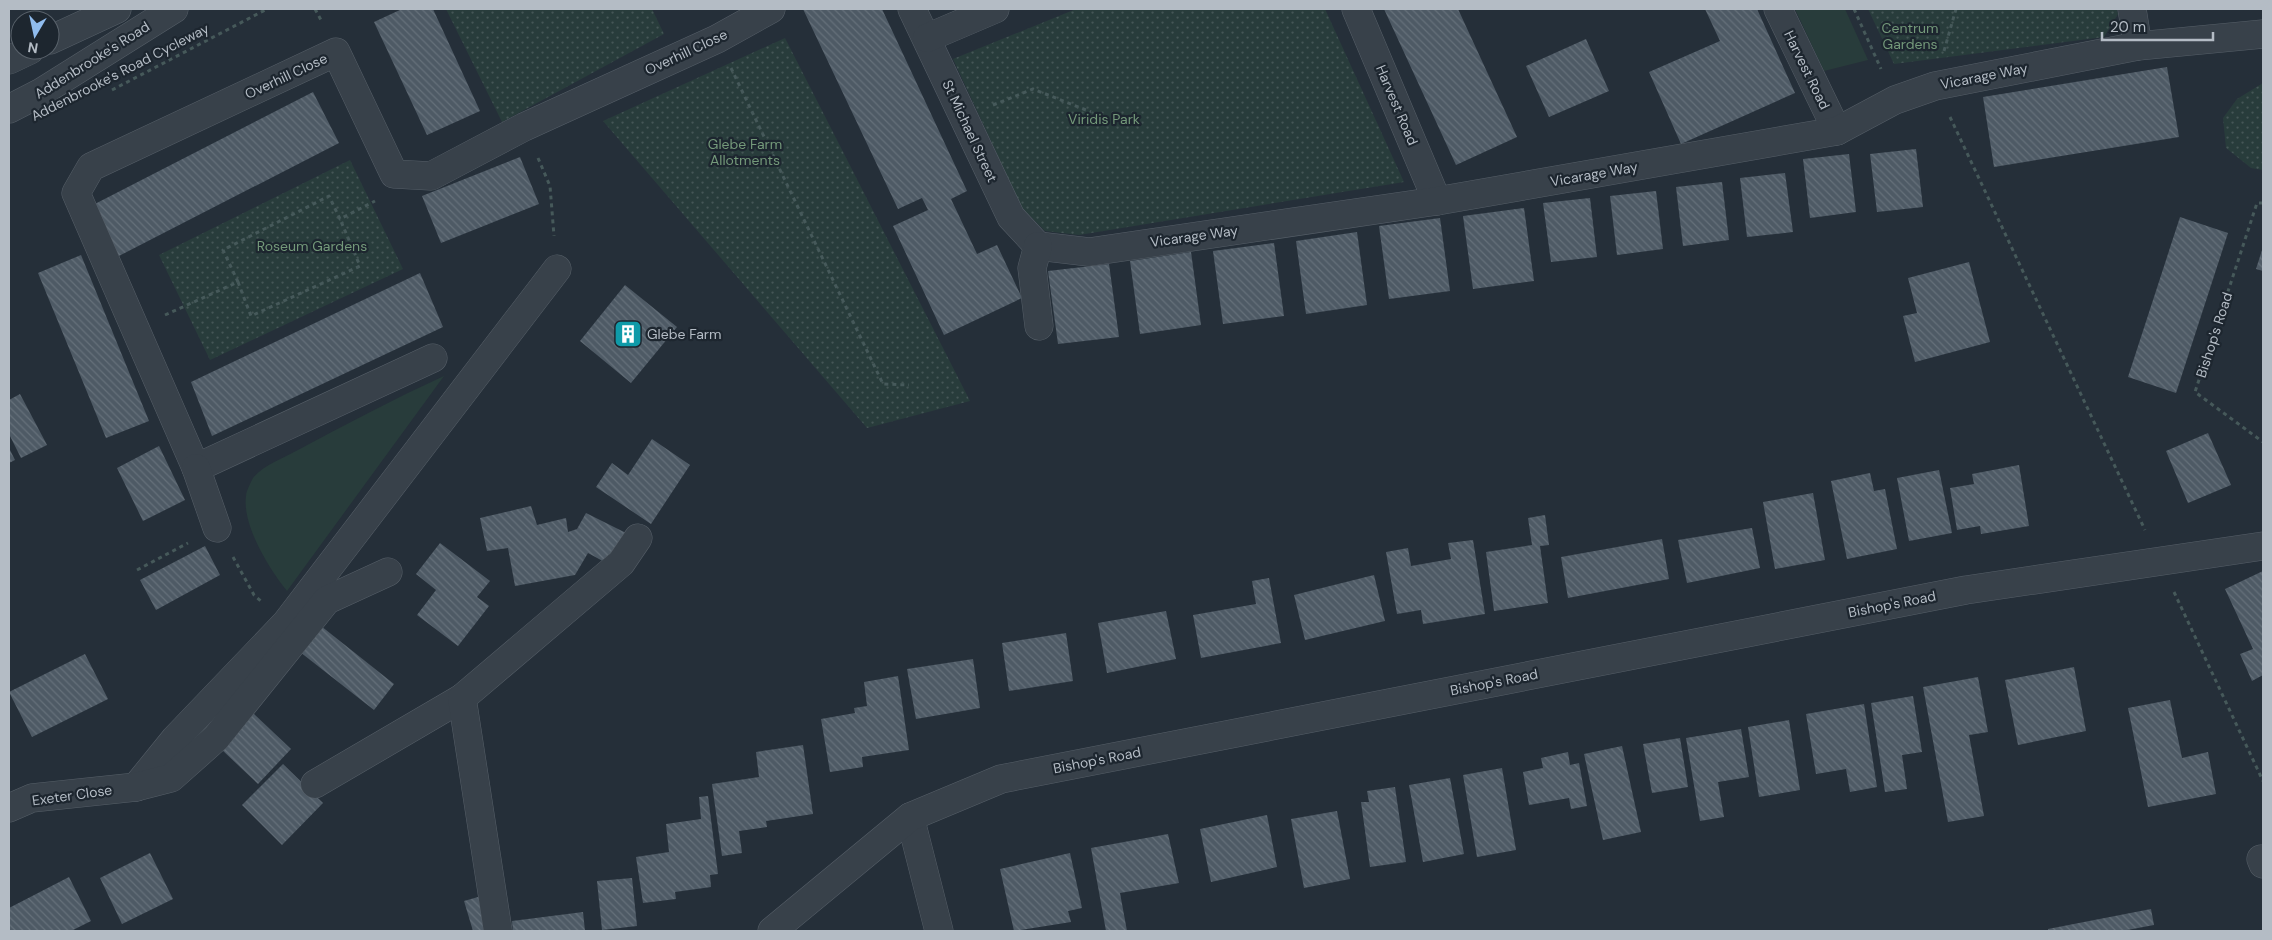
<svg xmlns="http://www.w3.org/2000/svg" width="2272" height="940" font-family="'DM Sans',sans-serif">
<style>
.grass{fill:#283c3b}
.park{fill:url(#park-dots)}
.building{fill:url(#building-back-hatch)}
.lines{fill:none;stroke-linecap:round;stroke-linejoin:round}
.minor-casing{stroke:#565f68;stroke-width:29}
.path{stroke:#46595a;stroke-width:3;stroke-dasharray:4 4;stroke-linecap:butt}
.minor{stroke:#38414a;stroke-width:28}
.labels{text-anchor:middle;stroke-width:4.5;stroke-linejoin:round;paint-order:stroke}
.park-label{font-size:14px;fill:#74997a;stroke:#1d262f}
.street-label{font-size:14px;fill:#b4bcc5;stroke:#1d262f}
.poi-label{font-size:14px;fill:#b4bcc5;stroke:#1d262f;text-anchor:start}
</style>
<defs>
<pattern id="park-dots" width="8" height="8" patternUnits="userSpaceOnUse" patternTransform="scale(1.25)"><rect width="8" height="8" fill="#283c3b"/><path d="M2 2h.1M6 6h.1" fill="none" stroke="#455656" stroke-width="1.8" stroke-linecap="round"/></pattern>
<pattern id="building-back-hatch" width="6" height="6" patternUnits="userSpaceOnUse" patternTransform="scale(1.25)"><rect width="6" height="6" fill="#4e5a65"/><path d="M-1 5l2 2M0 0l6 6M5-1l2 2" fill="none" stroke="#65707a"/></pattern>
</defs>
<rect width="100%" height="100%" fill="#252f39"/>
<!-- grass -->
<g class="grass">
<polygon points="1795,9 1845,9 1868,60 1824,71"/>
<path d="M444,376l-157,215c-18,-22 -45,-66 -41,-95 0,-5 5,-14 7,-18 10,-13 31,-20 45,-28 48,-26 96,-51 146,-74z"/>
</g>
<!-- park -->
<g class="park">
<polygon points="446,9 652,9 664,34 502,122"/>
<polygon points="1076,9 1325,9 1404,182 1079,235 1045,231 1022,208 953,59"/>
<polygon points="1868,9 2117,9 2118,14 2104,37 1894,64"/>
<polygon points="785,38 970,401 867,428 603,121"/>
<polygon points="2263,83 2263,170 2251,168 2226,148 2223,118 2237,99"/>
<polygon points="350,160 403,269 210,360 159,255"/>
</g>
<!-- building -->
<g class="building">
<polygon points="402,9 433,9 480,111 427,135 374,22"/>
<polygon points="803,9 882,9 967,191 951,199 977,254 997,245 1022,298 944,335 893,226 928,210 922,198 898,209"/>
<polygon points="1384,9 1458,9 1517,137 1456,165"/>
<polygon points="1705,9 1757,9 1795,93 1681,144 1649,72 1720,41"/>
<polygon points="1586,39 1609,91 1549,117 1526,66"/>
<polygon points="2167,67 2179,137 1994,167 1983,97"/>
<polygon points="313,92 339,143 115,258 89,207"/>
<polygon points="1916,149 1923,207 1877,212 1870,154"/>
<polygon points="1849,154 1856,212 1810,218 1803,159"/>
<polygon points="520,157 539,204 441,243 422,196"/>
<polygon points="1785,173 1793,232 1747,237 1740,178"/>
<polygon points="1722,182 1729,240 1683,246 1676,187"/>
<polygon points="1656,191 1663,249 1617,255 1610,196"/>
<polygon points="1590,198 1597,257 1551,262 1543,203"/>
<polygon points="1524,208 1534,281 1473,289 1463,216"/>
<polygon points="2180,217 2228,233 2176,393 2128,377"/>
<polygon points="1440,218 1450,291 1389,299 1379,226"/>
<polygon points="1357,232 1367,305 1306,314 1296,241"/>
<polygon points="1274,243 1284,316 1223,324 1213,251"/>
<polygon points="2263,247 2263,271 2256,269"/>
<polygon points="1191,252 1201,325 1140,334 1130,261"/>
<polygon points="81,255 149,421 106,438 38,273"/>
<polygon points="1969,262 1990,342 1915,362 1903,316 1917,313 1908,278"/>
<polygon points="1109,264 1119,337 1058,344 1048,271"/>
<polygon points="420,273 443,327 212,436 191,382"/>
<polygon points="625,285 677,327 631,383 580,341"/>
<polygon points="20,394 47,445 21,458 9,434 9,400"/>
<polygon points="2208,433 2231,485 2188,503 2166,451"/>
<polygon points="652,439 690,465 651,524 596,487 612,463 628,475"/>
<polygon points="159,446 185,500 143,521 117,468"/>
<polygon points="9,448 15,460 9,463"/>
<polygon points="2019,465 2029,526 1981,534 1980,526 1957,530 1950,488 1974,484 1972,474"/>
<polygon points="1939,470 1952,533 1909,541 1897,478"/>
<polygon points="1870,473 1874,491 1885,489 1897,549 1847,559 1831,481"/>
<polygon points="1813,493 1825,560 1775,569 1763,502"/>
<polygon points="531,506 537,525 566,518 568,532 577,529 586,513 630,535 610,565 588,553 575,575 515,586 508,548 487,551 480,518"/>
<polygon points="1545,515 1549,545 1540,546 1548,603 1494,611 1486,552 1532,545 1528,518"/>
<polygon points="1752,528 1760,568 1687,583 1678,540"/>
<polygon points="1662,539 1669,579 1568,598 1561,557"/>
<polygon points="1473,540 1485,614 1423,624 1421,610 1397,614 1386,552 1408,548 1411,566 1451,559 1448,543"/>
<polygon points="440,543 490,581 477,597 489,606 458,646 417,615 436,590 416,574"/>
<polygon points="205,546 220,575 156,610 140,580"/>
<polygon points="2263,571 2263,675 2252,681 2240,654 2253,649 2225,589"/>
<polygon points="1374,575 1385,621 1305,640 1294,595"/>
<polygon points="1269,578 1281,643 1201,658 1193,615 1256,604 1252,581"/>
<polygon points="1166,611 1176,659 1107,673 1098,623"/>
<polygon points="321,626 394,684 374,710 300,652"/>
<polygon points="1066,633 1073,681 1009,691 1002,643"/>
<polygon points="85,654 108,699 32,737 9,692"/>
<polygon points="973,659 980,708 916,719 907,669"/>
<polygon points="2074,667 2086,731 2018,745 2005,680"/>
<polygon points="898,676 909,750 862,757 863,767 830,772 821,719 855,713 854,708 867,706 864,682"/>
<polygon points="1978,677 1988,732 1969,735 1984,816 1948,822 1923,687"/>
<polygon points="1913,696 1922,752 1902,755 1907,789 1885,792 1871,703"/>
<polygon points="2170,700 2182,758 2208,752 2216,794 2148,807 2128,708"/>
<polygon points="1864,704 1877,787 1850,792 1846,769 1816,774 1806,714"/>
<polygon points="253,713 291,749 258,784 220,748"/>
<polygon points="1789,720 1800,790 1759,797 1748,727"/>
<polygon points="1741,729 1749,777 1718,782 1724,817 1700,821 1686,738"/>
<polygon points="1680,738 1688,787 1652,793 1643,744"/>
<polygon points="803,745 813,814 766,821 767,827 739,831 742,853 722,856 712,784 759,777 756,752"/>
<polygon points="1622,746 1641,832 1603,840 1584,754"/>
<polygon points="1568,752 1570,765 1579,763 1587,806 1571,809 1569,798 1529,805 1523,772 1543,768 1541,758"/>
<polygon points="283,764 323,803 282,845 242,805"/>
<polygon points="1502,768 1516,850 1477,857 1463,775"/>
<polygon points="1450,778 1464,854 1423,862 1409,785"/>
<polygon points="1395,787 1406,862 1370,867 1361,802 1369,802 1367,791"/>
<polygon points="708,796 718,874 710,875 711,887 675,892 676,899 643,903 636,857 669,852 666,824 701,819 699,797"/>
<polygon points="1337,811 1350,879 1304,888 1291,819"/>
<polygon points="1267,815 1277,867 1211,882 1200,829"/>
<polygon points="1168,834 1179,883 1120,893 1127,931 1106,931 1091,848"/>
<polygon points="150,853 173,899 122,924 100,878"/>
<polygon points="1070,853 1082,908 1068,911 1071,922 1014,931 1000,869"/>
<polygon points="69,877 91,921 71,931 9,931 9,908"/>
<polygon points="632,878 637,926 602,930 597,881"/>
<polygon points="485,895 496,931 473,931 464,901"/>
<polygon points="2151,909 2154,925 2122,931 2048,931 2048,929"/>
<polygon points="583,912 585,931 513,931 512,921"/>
</g>
<g class="lines">
<defs>
<g id="minor">
<polyline points="912,9 1011,217 1038,246"/>
<polyline points="1356,9 1437,201"/>
<polyline points="1778,9 1837,131"/>
<polyline points="2132,9 2138,46"/>
<polyline points="927,38 995,9"/>
<polyline points="50,40 117,9"/>
<polyline points="9,60 30,50"/>
<polyline points="9,109 40,93 174,9"/>
<polyline points="1038,246 1089,252 1437,201 1837,131 1895,100 1935,86 2138,46 2263,34"/>
<polyline points="1038,246 1032,268 1039,326"/>
<polyline points="433,358 196,468 76,193 91,167 336,52 394,174 431,176 524,127 717,39 771,9"/>
<polyline points="196,468 217,528"/>
<polyline points="315,784 462,698"/>
<polyline points="136,787 175,739 286,623 557,269"/>
<polyline points="9,808 32,798 136,787 171,778 216,738 327,600 388,572"/>
<polyline points="910,817 939,931"/>
<polyline points="2261,859 2263,864"/>
<polyline points="498,931 462,698 621,563 638,538"/>
<polyline points="772,931 910,817 1001,779 1966,590 2263,546"/>
</g>
</defs>
<!-- minor casing -->
<use href="#minor" class="minor-casing"/>
<!-- path -->
<g class="path">
<polyline points="315,9 322,22"/>
<polyline points="1854,9 1881,69"/>
<polyline points="1944,51 1956,9"/>
<polyline points="731,68 883,384 909,385"/>
<polyline points="112,90 267,9"/>
<polyline points="993,105 1033,89 1091,112"/>
<polyline points="1950,117 2145,530"/>
<polyline points="538,158 550,186 554,236"/>
<polyline points="2263,203 2257,203 2195,392 2263,442"/>
<polyline points="238,282 251,316 360,266 340,219"/>
<polyline points="165,315 238,282 223,250 329,196 340,219 375,201"/>
<polyline points="233,557 254,595 262,602"/>
<polyline points="137,570 188,543"/>
<polyline points="2174,592 2263,781"/>
</g>
<!-- minor -->
<use href="#minor" class="minor"/>
</g>
<!-- icons -->
<defs>
<symbol id="building-square" viewBox="-11 -11 22 22"><rect x="-9" y="-9" width="18" height="18" rx="4" fill="#0f9aa8" stroke="#1d262f"/><path d="M-4-6H4V6H1V3H-1V6H-4ZM-2.5-4.3h1.7v1.8h-1.7ZM.8-4.3h1.7v1.8H.8ZM-2.5-1h1.7V.8h-1.7ZM.8-1h1.7V.8H.8Z" fill="#fff"/></symbol>
</defs>
<g fill-rule="evenodd">
<use href="#building-square" x="612" y="318" width="32" height="32"/>
</g>
<g class="labels">
<!-- park labels -->
<g class="park-label">
<text x="1910" y="33">Centrum<tspan x="1910" dy="16">Gardens</tspan></text>
<text x="1104" y="124">Viridis Park</text>
<text x="745" y="149">Glebe Farm<tspan x="745" dy="16">Allotments</tspan></text>
<text x="312" y="251">Roseum Gardens</text>
</g>
<!-- street labels -->
<g class="street-label">
<text transform="translate(686 52) rotate(-25)" y="5">Overhill Close</text>
<text transform="translate(92 60) rotate(-32)" y="5">Addenbrooke's Road</text>
<text transform="translate(1807 70) rotate(64)" y="5">Harvest Road</text>
<text transform="translate(120 72) rotate(-27)" y="5">Addenbrooke's Road Cycleway</text>
<text transform="translate(286 76) rotate(-25)" y="5">Overhill Close</text>
<text transform="translate(1984 76) rotate(-11)" y="5">Vicarage Way</text>
<text transform="translate(1397 105) rotate(67)" y="5">Harvest Road</text>
<text transform="translate(970 131) rotate(65)" y="5">St Michael Street</text>
<text transform="translate(1594 174) rotate(-10)" y="5">Vicarage Way</text>
<text transform="translate(1194 236) rotate(-8)" y="5">Vicarage Way</text>
<text transform="translate(2214 335) rotate(-72)" y="5">Bishop's Road</text>
<text transform="translate(1892 604) rotate(-11)" y="5">Bishop's Road</text>
<text transform="translate(1494 682) rotate(-11)" y="5">Bishop's Road</text>
<text transform="translate(1097 760) rotate(-11)" y="5">Bishop's Road</text>
<text transform="translate(72 795) rotate(-8)" y="5">Exeter Close</text>
</g>
<!-- poi labels -->
<g class="poi-label">
<text x="647" y="339">Glebe Farm</text>
</g>
</g>
<!-- border -->
<rect width="2272" height="940" fill="none" stroke="#b4bcc5" stroke-width="20"/>
<!-- north arrow -->
<g transform="translate(35 35) rotate(189)"><circle r="24" fill="#1d262f" stroke="#59626b"/>
<path d="M0-4L9 19L0 12L-9 19Z" fill="#90bcee"/>
<text y="-8" font-size="14" font-weight="bold" text-anchor="middle" fill="#b4bcc5">N</text>
</g>
<!-- scale -->
<path d="M2102 32v8h111v-8" fill="none" stroke="#b4bcc5" stroke-width="2.5"/>
<text x="2110" y="32" font-size="15" fill="#b4bcc5" stroke="#1d262f" stroke-width="4" paint-order="stroke">20 m</text>
</svg>
